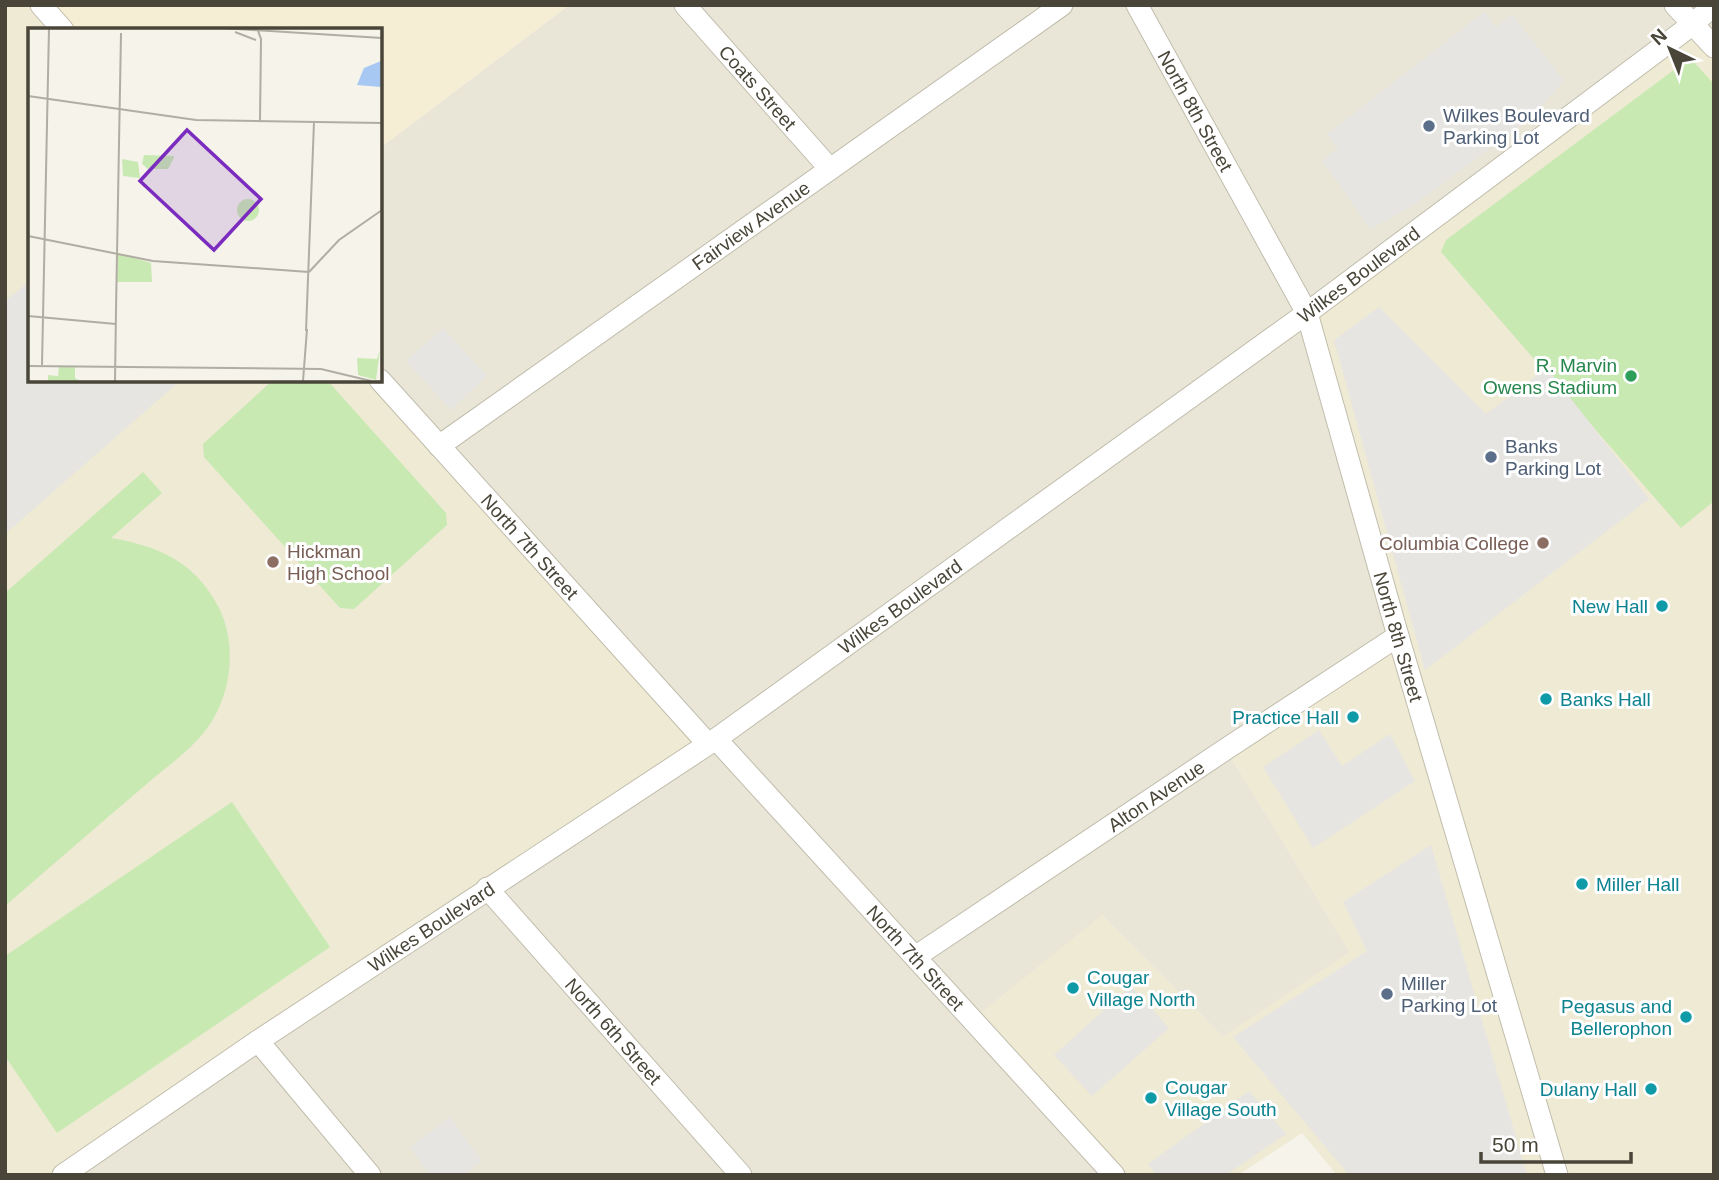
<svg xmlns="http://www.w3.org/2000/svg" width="1719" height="1180" font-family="Arial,sans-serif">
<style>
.residential{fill:#e9e6d8}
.commercial{fill:#f6edd5}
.education{fill:#eeead4}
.green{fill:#c9e9b3}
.parking{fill:#e7e5e1}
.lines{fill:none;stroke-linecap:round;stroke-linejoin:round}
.minor-casing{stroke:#c1bdac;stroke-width:23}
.minor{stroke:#fff;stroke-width:21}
.service-dot{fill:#5c6f8a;stroke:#fff;stroke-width:2.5}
.leisure-dot{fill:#2e9e5b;stroke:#fff;stroke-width:2.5}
.education-dot{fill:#8d6e63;stroke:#fff;stroke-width:2.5}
.culture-dot{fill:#0f9aa8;stroke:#fff;stroke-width:2.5}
.labels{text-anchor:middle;stroke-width:6;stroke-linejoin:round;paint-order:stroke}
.street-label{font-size:19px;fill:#494538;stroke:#fff}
.service-label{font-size:19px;fill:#4e5e75;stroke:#fff;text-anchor:start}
.leisure-label{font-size:19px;fill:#27864d;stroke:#fff;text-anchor:end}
.education-label{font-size:19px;fill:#785e54;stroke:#fff;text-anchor:end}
.culture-label{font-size:19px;fill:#0d838f;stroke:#fff;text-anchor:end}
.inset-road{fill:none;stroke:#b0ada3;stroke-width:2}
.view{fill:#7b2cbf;fill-opacity:0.15;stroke:#7b2cbf;stroke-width:3.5}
.inset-edge{fill:none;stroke:#494538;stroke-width:3.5}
</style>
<rect width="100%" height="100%" fill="#f5f3ea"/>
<!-- residential -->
<polygon class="residential" points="569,5 1714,5 1714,47 1398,636 1226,749 1350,952 1223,1037 1102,915 1111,1175 70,1175 380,380 380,148"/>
<!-- commercial -->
<polygon class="commercial" points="38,5 569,5 380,148 380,30 60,30"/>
<!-- education -->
<g class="education">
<polygon points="5,5 38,5 60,30 30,30 30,380 376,380 704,744 70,1175 5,1175"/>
<polygon points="1693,24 1714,47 1714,1175 1337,1175 1302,1133 1238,1175 1111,1175 972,1020 1102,915 1223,1037 1350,952 1226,749 1398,636 1307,313"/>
</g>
<!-- green -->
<g class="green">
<polygon points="1690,58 1714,84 1714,501 1681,528 1441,252 1446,240"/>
<polygon points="273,380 327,380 446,513 447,525 354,609 340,608 204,457 203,444"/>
<path d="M143,472l19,21 -51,45c47,8 83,23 107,68 20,38 14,91 -13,125 -17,22 -43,39 -63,57 -46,39 -91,78 -137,118v-313z"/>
<polygon points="232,802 330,947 57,1133 5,1056 5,956"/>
</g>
<!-- parking -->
<g class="parking">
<polygon points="1484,12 1496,27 1512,14 1564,81 1531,118 1412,206 1370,229 1322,160 1338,148 1327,134"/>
<polygon points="30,281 30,380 181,380 5,534 5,301"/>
<polygon points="1379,307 1486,414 1547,368 1649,499 1425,670 1334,340"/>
<polygon points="443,328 487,376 451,410 406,361"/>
<polygon points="1319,730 1342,766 1390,734 1415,781 1313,848 1263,767"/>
<polygon points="1431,845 1527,1175 1349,1175 1233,1037 1367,951 1343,902"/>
<polygon points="1131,986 1169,1028 1092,1096 1054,1055"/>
<polygon points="1249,1091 1286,1134 1226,1175 1157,1175 1148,1164"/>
<polygon points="450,1117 482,1161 463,1175 430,1175 410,1147"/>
</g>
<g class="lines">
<defs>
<g id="minor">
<polyline points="41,5 63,30"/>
<path id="s1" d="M685,5l145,164"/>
<path id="s2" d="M1137,5l170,308 91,323 159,539"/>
<polyline points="1675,5 1714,47"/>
<path id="s3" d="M380,380l328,364"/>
<path id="s4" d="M439,446l623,-441"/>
<path id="s5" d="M716,739l398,436"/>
<path id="s6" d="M487,888l254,287"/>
<path id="s7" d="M915,957l311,-208 172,-113"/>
<polyline points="258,1041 370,1175"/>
<path id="s8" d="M63,1175l195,-134 458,-302 591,-426 386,-289 21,-19"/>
</g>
</defs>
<!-- minor casing -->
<use href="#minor" class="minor-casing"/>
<!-- minor -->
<use href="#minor" class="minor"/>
</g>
<!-- markers -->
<g class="service-dot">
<circle cx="1429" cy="126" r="7"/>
<circle cx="1491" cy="457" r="7"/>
<circle cx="1387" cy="994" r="7"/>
</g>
<circle class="leisure-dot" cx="1631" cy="376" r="7"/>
<g class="education-dot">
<circle cx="1543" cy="543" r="7"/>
<circle cx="273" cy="562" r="7"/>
</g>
<g class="culture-dot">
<circle cx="1662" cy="606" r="7"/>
<circle cx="1546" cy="699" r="7"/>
<circle cx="1353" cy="717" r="7"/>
<circle cx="1582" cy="884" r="7"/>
<circle cx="1073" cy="988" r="7"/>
<circle cx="1686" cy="1017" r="7"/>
<circle cx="1651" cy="1089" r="7"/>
<circle cx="1151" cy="1098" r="7"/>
</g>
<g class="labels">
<!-- street labels -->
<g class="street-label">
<text dy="7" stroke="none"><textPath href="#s1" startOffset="110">Coats Street</textPath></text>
<text dy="7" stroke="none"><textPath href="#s2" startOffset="121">North 8th Street</textPath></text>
<text dy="7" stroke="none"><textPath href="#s4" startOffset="382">Fairview Avenue</textPath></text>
<text dy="7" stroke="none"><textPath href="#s8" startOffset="1578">Wilkes Boulevard</textPath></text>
<text dy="7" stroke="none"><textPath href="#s3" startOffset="224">North 7th Street</textPath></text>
<text dy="7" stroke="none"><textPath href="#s8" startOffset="1012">Wilkes Boulevard</textPath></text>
<text dy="7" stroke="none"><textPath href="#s2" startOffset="688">North 8th Street</textPath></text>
<text dy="7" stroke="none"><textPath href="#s7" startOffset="290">Alton Avenue</textPath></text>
<text dy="7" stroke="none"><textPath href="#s8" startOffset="444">Wilkes Boulevard</textPath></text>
<text dy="7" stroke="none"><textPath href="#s5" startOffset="296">North 7th Street</textPath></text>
<text dy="7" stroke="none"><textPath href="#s6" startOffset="191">North 6th Street</textPath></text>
</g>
<!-- service labels -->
<g class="service-label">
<text x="1443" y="122">Wilkes Boulevard<tspan x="1443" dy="22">Parking Lot</tspan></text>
<text x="1505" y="453">Banks<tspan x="1505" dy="22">Parking Lot</tspan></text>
<text x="1401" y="990">Miller<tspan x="1401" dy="22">Parking Lot</tspan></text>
</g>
<!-- leisure labels -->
<g class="leisure-label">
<text x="1617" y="372">R. Marvin<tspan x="1617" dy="22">Owens Stadium</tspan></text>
</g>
<!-- education labels -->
<g class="education-label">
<text x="1529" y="550">Columbia College</text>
<text x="287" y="558" text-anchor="start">Hickman<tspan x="287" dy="22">High School</tspan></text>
</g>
<!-- culture labels -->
<g class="culture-label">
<text x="1648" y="613">New Hall</text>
<text x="1560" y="706" text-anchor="start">Banks Hall</text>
<text x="1339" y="724">Practice Hall</text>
<text x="1596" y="891" text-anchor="start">Miller Hall</text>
<text x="1087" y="984" text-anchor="start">Cougar<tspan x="1087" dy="22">Village North</tspan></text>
<text x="1672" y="1013">Pegasus and<tspan x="1672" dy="22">Bellerophon</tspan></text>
<text x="1165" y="1094" text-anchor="start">Cougar<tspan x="1165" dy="22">Village South</tspan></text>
<text x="1637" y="1096">Dulany Hall</text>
</g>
</g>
<!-- overview -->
<g transform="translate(28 28)">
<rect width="354" height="354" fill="#f5f3ea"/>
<path d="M116,127l30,1v2l-6,11h-20l-6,-5zM94,131l16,3 2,16 -17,-2zM209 182a11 11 0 1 1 22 0a11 11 0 1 1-22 0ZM90,225l33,10 1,19h-35zM352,322l-4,30 -18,-5 -1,-17 20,1zM31,338h16v12l5,3h-32v-6l10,1z" fill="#c9e9b3"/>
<path d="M353,33v26l-24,-2 7,-17z" fill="#a6c8f2"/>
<path class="inset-road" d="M193,0l161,10M229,0l4,11 -1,82M207,4l21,8M0,68l168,24 186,3M0,208l125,25 156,11M281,244l30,-32 43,-30M88,282l5,-277M0,288l88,8M278,303l8,-209M14,337l7,-337M0,338l293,3 50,12M87,353l1,-71M275,353l4,-52"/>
<path class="view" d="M159,102l74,69 -47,51 -74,-69z"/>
<rect width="354" height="354" class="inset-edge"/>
</g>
<!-- border -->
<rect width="1719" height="1180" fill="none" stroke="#494538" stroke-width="14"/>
<!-- north arrow -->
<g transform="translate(1670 49) rotate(317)" stroke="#ffffff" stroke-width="5" paint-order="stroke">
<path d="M0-5L12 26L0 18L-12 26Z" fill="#494538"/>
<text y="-10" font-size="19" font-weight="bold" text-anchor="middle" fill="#494538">N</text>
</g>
<!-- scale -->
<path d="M1481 1152v10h150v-10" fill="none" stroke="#494538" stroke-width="3.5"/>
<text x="1492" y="1152" font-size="21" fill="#494538" stroke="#ffffff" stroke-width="5" paint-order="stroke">50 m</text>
</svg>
